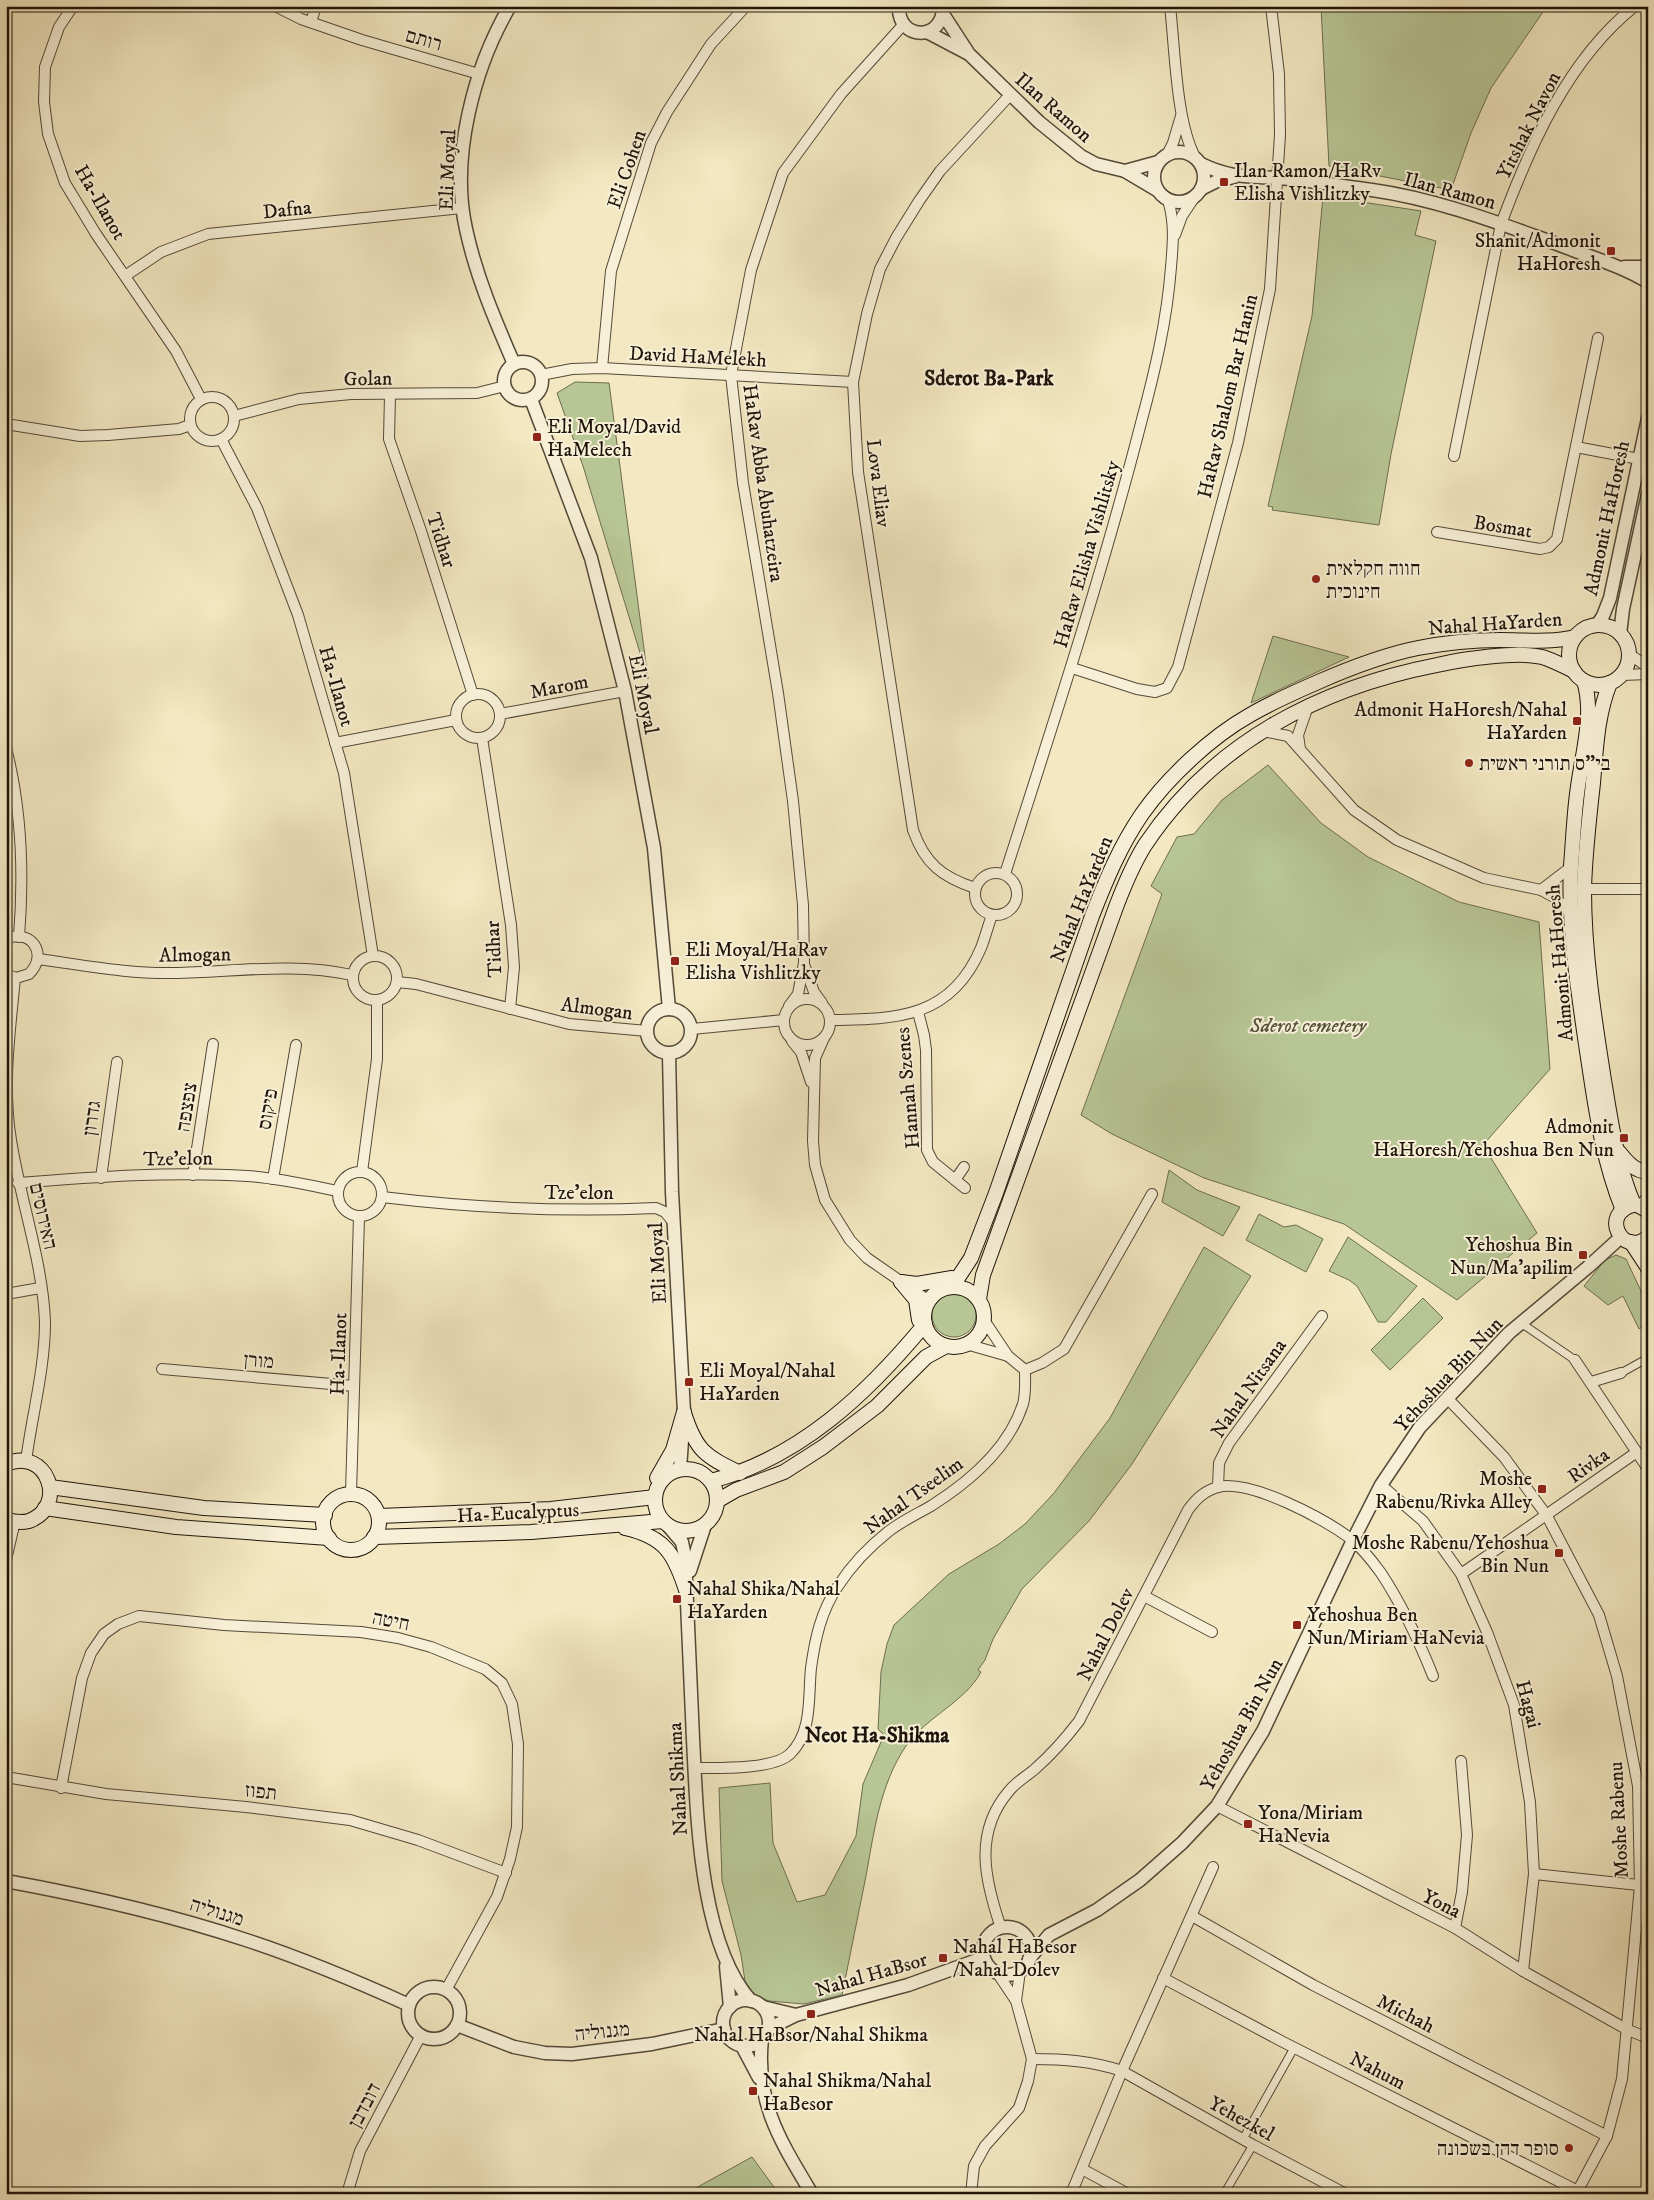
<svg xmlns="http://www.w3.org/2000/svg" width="1654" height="2200" font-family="'IM FELL DW Pica','Frank Ruhl Libre',serif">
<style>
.green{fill:#b8c695;stroke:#6c6d50}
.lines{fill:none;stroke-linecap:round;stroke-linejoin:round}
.pedestrian-casing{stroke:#544938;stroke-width:9}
.minor-casing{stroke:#544938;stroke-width:12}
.tertiary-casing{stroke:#544938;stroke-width:15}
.secondary-casing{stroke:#1f140a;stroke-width:16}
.pedestrian{stroke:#f7f0d7;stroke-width:7}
.minor{stroke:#f7f0d7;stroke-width:10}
.tertiary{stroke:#f7f0d7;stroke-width:12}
.secondary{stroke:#f7f0d7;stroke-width:14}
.poi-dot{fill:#8f2418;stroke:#f7f0d7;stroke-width:2}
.labels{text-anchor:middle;stroke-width:4;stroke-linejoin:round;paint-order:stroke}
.street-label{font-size:20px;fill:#1f140a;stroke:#f7f0d7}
.poi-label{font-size:20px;fill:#1f140a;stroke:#f7f0d7;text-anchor:start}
.park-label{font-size:20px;font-style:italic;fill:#55523b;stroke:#f7f0d7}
.neighbourhood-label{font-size:21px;font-weight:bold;fill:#1f140a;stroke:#f7f0d7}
</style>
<rect width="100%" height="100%" fill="#f3e8c1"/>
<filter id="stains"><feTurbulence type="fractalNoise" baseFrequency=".004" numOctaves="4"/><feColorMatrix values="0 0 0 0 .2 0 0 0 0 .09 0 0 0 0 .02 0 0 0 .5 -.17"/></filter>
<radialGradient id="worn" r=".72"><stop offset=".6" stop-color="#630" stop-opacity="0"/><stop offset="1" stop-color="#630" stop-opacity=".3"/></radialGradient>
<!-- green -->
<g class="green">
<polygon points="1321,6 1547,6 1491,88 1471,133 1451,190 1329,166"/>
<polygon points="1323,196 1421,211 1415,235 1436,241 1391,454 1379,525 1272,510 1273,507 1268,506 1312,316"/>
<polygon points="575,382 609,383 648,679 583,466 557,393"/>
<polygon points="1273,636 1349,657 1251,703"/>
<polygon points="1268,765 1321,823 1368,857 1459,902 1539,922 1550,1069 1483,1145 1537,1233 1457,1300 1344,1224 1204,1178 1112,1134 1081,1115 1162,894 1151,886 1177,837 1194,834 1222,800"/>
<polygon points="1169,1170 1197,1190 1240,1207 1223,1236 1162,1202"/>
<polygon points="1259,1214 1284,1227 1296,1225 1323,1239 1306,1272 1246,1240"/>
<polygon points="1348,1237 1417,1286 1386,1322 1378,1322 1357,1286 1349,1280 1329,1271"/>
<path d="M1204,1247l47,29 -119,188 -43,57 -67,68 -29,50 -8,21 -7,10 3,2c-16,30 -55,45 -75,74 -26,38 -32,86 -40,130 -8,40 -16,79 -24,119l-38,9 -35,-3 -12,-5 -6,-6 -6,-9 -4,-26 -19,-74 -3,-93 51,-5 3,60 24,59 28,-7 31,-59 7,-52 21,-49 -6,-6 3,-57 6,-28 7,-19 55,-51 50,-30 26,-20 29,-31 56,-75z"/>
<polygon points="1616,1255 1626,1259 1648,1306 1648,1323 1639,1329 1623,1296 1608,1305 1584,1286 1605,1260"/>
<circle cx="954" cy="1315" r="22"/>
<polygon points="1423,1298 1443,1318 1390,1370 1371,1350"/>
<polygon points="752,2157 779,2194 685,2194"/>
</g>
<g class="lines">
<defs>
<g id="pedestrian">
<polyline points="1521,1323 1575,1360"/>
<polyline points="1621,1373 1648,1358"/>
<polyline points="1243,2139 1294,2048"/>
<polyline points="1224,2194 1253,2145"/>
</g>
<g id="minor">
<polyline points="73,6 59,27 45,67 44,102 48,134 65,183 96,234 176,351 201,399"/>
<polyline points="275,6 301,19 362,40 479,74"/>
<path d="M1170,6c5,43 6,115 25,151"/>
<polyline points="311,22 316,6"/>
<polyline points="1168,153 1173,143 1181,116"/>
<polyline points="1175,235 1182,216 1196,195"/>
<polyline points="125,276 161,252 208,234 462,208"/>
<polyline points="602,368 611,271 651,143 667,112 711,44 746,6"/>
<polyline points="541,375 572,369 602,368 853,382"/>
<polyline points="390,395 389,439 421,531 473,695"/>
<circle cx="212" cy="419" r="22"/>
<polyline points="234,416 299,399 351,394 477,393 505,386"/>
<polyline points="6,424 80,436 108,435 179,429 190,425"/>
<polyline points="221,439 257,508 298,615 344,773 373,956"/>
<polyline points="1576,447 1639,459"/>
<path d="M1454,456l47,-232c29,-78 67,-165 134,-218"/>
<polyline points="1437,532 1540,549 1549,547 1557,539 1598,338"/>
<polyline points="1629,654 1648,667"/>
<polyline points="1072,668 1137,689 1155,692 1167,688 1178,667 1238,443 1270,289 1280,135 1279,74 1271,6"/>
<polyline points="1622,675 1648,674"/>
<circle cx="478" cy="716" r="22"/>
<polyline points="500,714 625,691"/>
<polyline points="1263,731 1288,736 1354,810 1397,840 1484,878 1541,890 1554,897 1572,914"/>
<polyline points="482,738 511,925 514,967 510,1009"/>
<polyline points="335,743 456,720"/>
<path d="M6,748c16,62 18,126 13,189"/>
<polyline points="1300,749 1298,735 1308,706"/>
<circle cx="996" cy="894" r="21"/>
<path d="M1005,874c48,-150 97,-299 136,-451 14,-52 26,-103 30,-156 2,-23 4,-44 -3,-67"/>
<path d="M975,888c-33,-11 -50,-24 -62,-58l-55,-358 -5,-90 14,-68 13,-45 16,-31 23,-37 21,-30 70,-76"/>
<polyline points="1584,889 1648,889"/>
<polyline points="1541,890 1571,867"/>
<path d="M6,939c25,-11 43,15 23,35l-13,4 -10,-4"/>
<circle cx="375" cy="978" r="22"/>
<path d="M38,959c45,6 91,15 136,14 60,-1 120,-11 178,2"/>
<polyline points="805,967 814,992 822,1003"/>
<path d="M15,978c-5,53 -13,108 -4,162 9,59 32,123 34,182 0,46 -13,93 -19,139"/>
<polyline points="397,982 416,984 569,1024 647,1031"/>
<circle cx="807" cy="1022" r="23"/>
<polyline points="789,1006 798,994 804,963 803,905 793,801 778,693 743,483 731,375 751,270 783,173 841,94 903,25"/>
<polyline points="918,1012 924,1035 926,1050 927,1150 933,1162 965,1188"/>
<path d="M830,1020c66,-1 121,-1 151,-72 4,-10 7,-22 11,-33"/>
<polyline points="692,1029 784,1020"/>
<polyline points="824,1038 815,1058 813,1141 815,1165 825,1200 850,1240 867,1258 929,1301"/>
<polyline points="792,1041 801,1052 811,1082"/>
<circle cx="360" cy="1194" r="22"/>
<polyline points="362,1172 377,1059 377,1001"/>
<polyline points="193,1175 213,1044"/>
<polyline points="101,1178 117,1062"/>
<polyline points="273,1179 296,1045"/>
<polyline points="955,1180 964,1167"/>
<path d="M18,1183c74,-6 155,-12 229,-7 31,2 61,9 91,15"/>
<path d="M382,1197c91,11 182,15 274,11l9,4 9,11"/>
<polyline points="1639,1206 1648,1197"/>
<polyline points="6,1294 40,1288"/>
<polyline points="966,1344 1008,1356"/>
<polyline points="1575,1360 1648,1469"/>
<polyline points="162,1369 354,1386"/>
<polyline points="1025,1370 1042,1363 1064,1349 1152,1194"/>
<polyline points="1591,1382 1621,1373"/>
<polyline points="1447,1398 1504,1457 1547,1516 1599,1615 1617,1676 1638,1786 1640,1886 1622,2079 1607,2136 1576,2194"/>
<polyline points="1381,1485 1423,1521 1461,1574 1487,1632 1514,1705 1530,1802 1534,1874 1523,1971"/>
<polyline points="1218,1487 1219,1463 1229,1443 1322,1316"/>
<polyline points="351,1493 359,1217"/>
<polyline points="6,1560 15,1521"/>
<polyline points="1461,1574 1637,1452"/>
<polyline points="1144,1596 1212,1632"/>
<path d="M694,1768c23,0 79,2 96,-14 23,-22 18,-58 21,-86 4,-29 10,-57 27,-82 13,-20 32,-40 51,-55 13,-10 28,-17 42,-25 38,-24 78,-58 92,-102 3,-10 2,-23 2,-34l-17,-14 -24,-36"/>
<polyline points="6,1777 106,1794 246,1807 350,1820 418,1840 506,1873"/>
<polyline points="61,1788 82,1678 91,1653 104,1634 118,1624 139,1616 224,1625 361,1632 398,1638 431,1647 485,1669 502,1683 512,1704 518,1744 517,1827 510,1859 497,1897 446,1990"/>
<polyline points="1217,1806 1455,1928 1523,1971 1628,2030 1648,2038"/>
<polyline points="1534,1874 1648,1886"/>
<polyline points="1192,1916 1313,1985 1607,2136"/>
<path d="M1001,1928c-16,-47 -28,-95 8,-137 7,-9 18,-15 26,-22 17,-15 31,-31 44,-48l109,-211c8,-11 16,-19 30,-23 32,-8 107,32 133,52 11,9 22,23 30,34 21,32 38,68 52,103"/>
<polyline points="1455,1928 1462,1892 1467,1835 1461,1761"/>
<polyline points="1163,1978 1283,2042 1578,2191"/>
<polyline points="1016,2001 1020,1971"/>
<path d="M1032,2059c32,0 60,2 90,12l131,74 93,49"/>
<polyline points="1082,2169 1128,2194"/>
<polyline points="297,2194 306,2194"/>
<polyline points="347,2194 360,2151 421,2035"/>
<polyline points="971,2194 974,2166 985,2146 1019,2108 1028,2081 1032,2059 1016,2001 998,1974"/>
<polyline points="1071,2194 1122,2071 1213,1867"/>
</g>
<g id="tertiary">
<path d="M510,6c-36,61 -60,152 -44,223 10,47 29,91 48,135"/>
<path d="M899,6c-2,35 44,36 44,1"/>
<polyline points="943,14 969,54 1039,122 1081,156 1096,164 1125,171 1157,190"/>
<polyline points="927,32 967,53"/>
<circle cx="1179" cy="177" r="25"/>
<path d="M1201,164c29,14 46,12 77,14 31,2 63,8 94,12 64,9 124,32 185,54 30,12 63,21 91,38"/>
<polyline points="1125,171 1158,162"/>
<polyline points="1201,189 1217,181 1234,177"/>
<polyline points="1624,267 1648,267"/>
<circle cx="523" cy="381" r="19"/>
<polyline points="531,399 591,558 625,691 654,848 669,1009"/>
<polyline points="1597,625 1603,616 1610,598 1648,418"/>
<polyline points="1620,634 1623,609 1648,494"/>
<circle cx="669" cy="1031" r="22"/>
<polyline points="669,1054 672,1192 684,1412 680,1469"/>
<path d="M670,1528l12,14 3,15c3,61 5,121 8,182 4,75 6,204 58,262"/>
<polyline points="690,1571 705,1525"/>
<path d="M6,1881c82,15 162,33 240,59 55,18 110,41 163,65"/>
<circle cx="1007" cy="1951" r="24"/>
<polyline points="1029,1959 1049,1935 1097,1910 1140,1880 1182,1843 1217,1806 1263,1731 1353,1540 1381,1485 1420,1427 1509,1333 1588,1267 1621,1237"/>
<polyline points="726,1966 730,2007"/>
<circle cx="434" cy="2013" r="26"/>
<circle cx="746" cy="2023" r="23"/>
<polyline points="763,2007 796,2015"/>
<polyline points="457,2025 514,2047 545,2053 572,2054 652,2044 724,2029"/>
<polyline points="768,2029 796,2015 908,1985 983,1958"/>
<path d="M762,2039c-7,64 19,103 50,155"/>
<polyline points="742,2046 759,2078"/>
</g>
<g id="secondary">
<circle cx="1599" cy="655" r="30"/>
<path d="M1584,681c11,35 -3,77 -7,113 -3,23 -4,48 -6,72 -3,61 7,124 16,185 8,53 15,108 36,159"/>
<path d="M1610,683c-13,32 -14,66 -17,100 -4,35 -8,70 -9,106 0,64 10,128 20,191 7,43 13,85 30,125 -35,7 -12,54 14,32"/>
<path d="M1619,1152c8,10 15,19 29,20"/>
<polyline points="1639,1206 1648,1211"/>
<polyline points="1631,1242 1648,1268"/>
<polyline points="901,1282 917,1284 952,1278"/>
<polyline points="901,1282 916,1300 919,1320"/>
<path d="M952,1287l19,-29 25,-65 96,-277c14,-36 28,-70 50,-102 25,-36 69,-77 108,-99 22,-13 45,-23 68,-33 32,-14 65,-27 100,-34 26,-5 55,-8 82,-8 26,0 50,3 75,-3"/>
<circle cx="954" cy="1317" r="30"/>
<path d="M979,1299l4,-24 133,-368c8,-21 17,-43 29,-62 68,-102 174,-157 292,-180 26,-6 80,-14 105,-8 11,3 21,9 32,14"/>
<path d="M684,1413c12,38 21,43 56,60"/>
<path d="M6,1464c41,-18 63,42 23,57 -8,2 -16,1 -23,-2"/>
<circle cx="686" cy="1500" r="31"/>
<polyline points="657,1478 673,1450 684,1412"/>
<path d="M711,1481c89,-23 157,-88 214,-157"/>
<polyline points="50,1487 204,1508 325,1515"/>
<circle cx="351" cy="1522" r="28"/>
<polyline points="717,1501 736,1490 784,1472 823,1447 877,1406 926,1357 946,1346"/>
<polyline points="45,1508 176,1527 329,1538"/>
<polyline points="379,1516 551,1509 655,1497"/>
<path d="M625,1528c41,9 50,27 62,65"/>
<polyline points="374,1537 531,1532 663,1521"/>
</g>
</defs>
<!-- pedestrian casing -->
<use href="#pedestrian" class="pedestrian-casing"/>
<!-- minor casing -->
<use href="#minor" class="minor-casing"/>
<!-- tertiary casing -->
<use href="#tertiary" class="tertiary-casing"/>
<!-- secondary casing -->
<use href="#secondary" class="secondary-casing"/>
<!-- pedestrian -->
<use href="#pedestrian" class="pedestrian"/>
<!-- minor -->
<use href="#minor" class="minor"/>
<!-- tertiary -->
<use href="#tertiary" class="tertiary"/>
<!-- secondary -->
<use href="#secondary" class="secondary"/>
</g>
<!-- markers -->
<g class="poi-dot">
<rect x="1219" y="177" width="10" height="10" rx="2.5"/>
<rect x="1606" y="246" width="10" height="10" rx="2.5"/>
<rect x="532" y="432" width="10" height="10" rx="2.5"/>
<circle cx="1316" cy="579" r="5"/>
<rect x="1572" y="716" width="10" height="10" rx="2.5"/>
<circle cx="1469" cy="763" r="5"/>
<rect x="670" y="956" width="10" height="10" rx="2.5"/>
<rect x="1619" y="1133" width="10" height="10" rx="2.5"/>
<rect x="1578" y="1250" width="10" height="10" rx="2.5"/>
<rect x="684" y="1377" width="10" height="10" rx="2.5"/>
<rect x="1537" y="1484" width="10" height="10" rx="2.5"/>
<rect x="1554" y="1548" width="10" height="10" rx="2.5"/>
<rect x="672" y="1594" width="10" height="10" rx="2.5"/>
<rect x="1292" y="1620" width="10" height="10" rx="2.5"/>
<rect x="1243" y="1819" width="10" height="10" rx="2.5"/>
<rect x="938" y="1953" width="10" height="10" rx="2.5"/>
<rect x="806" y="2009" width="10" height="10" rx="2.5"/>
<rect x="748" y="2086" width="10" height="10" rx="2.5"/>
<circle cx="1569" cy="2148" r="5"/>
</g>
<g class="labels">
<!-- street labels -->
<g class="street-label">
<text transform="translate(424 39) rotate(16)" y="7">רותם</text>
<text transform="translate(1054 107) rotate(41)" y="7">Ilan Ramon</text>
<text transform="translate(1528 125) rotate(-63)" y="7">Yitshak Navon</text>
<text transform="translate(626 169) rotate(-71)" y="7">Eli Cohen</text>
<text transform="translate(447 170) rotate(-88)" y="7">Eli Moyal</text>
<text transform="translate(1450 190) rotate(15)" y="7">Ilan Ramon</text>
<text transform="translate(101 202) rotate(60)" y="7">Ha-Ilanot</text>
<text transform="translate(287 209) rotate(-6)" y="7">Dafna</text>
<text transform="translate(698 356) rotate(3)" y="7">David HaMelekh</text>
<text transform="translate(368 378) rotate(-1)" y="7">Golan</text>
<text transform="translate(1227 396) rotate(-77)" y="7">HaRav Shalom Bar Hanin</text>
<text transform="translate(764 483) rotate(82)" y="7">HaRav Abba Abuhatzeira</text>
<text transform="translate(879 483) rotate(83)" y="7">Lova Eliav</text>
<text transform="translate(1606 518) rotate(-78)" y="7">Admonit HaHoresh</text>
<text transform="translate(1503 526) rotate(9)" y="7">Bosmat</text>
<text transform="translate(442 540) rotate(72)" y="7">Tidhar</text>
<text transform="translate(1086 554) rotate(-74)" y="7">HaRav Elisha Vishlitsky</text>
<text transform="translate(1495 623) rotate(-4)" y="7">Nahal HaYarden</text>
<text transform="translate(337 686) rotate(74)" y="7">Ha-Ilanot</text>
<text transform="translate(559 686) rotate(-11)" y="7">Marom</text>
<text transform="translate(644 694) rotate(78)" y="7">Eli Moyal</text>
<text transform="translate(1081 899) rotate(-68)" y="7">Nahal HaYarden</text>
<text transform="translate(493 949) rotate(-93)" y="7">Tidhar</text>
<text transform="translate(195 954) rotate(-1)" y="7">Almogan</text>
<text transform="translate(1559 963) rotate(-95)" y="7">Admonit HaHoresh</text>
<text transform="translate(597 1008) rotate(7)" y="7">Almogan</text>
<text transform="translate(907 1088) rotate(-95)" y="7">Hannah Szenes</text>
<text transform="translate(186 1107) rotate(-81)" y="7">צפצפה</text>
<text transform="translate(267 1109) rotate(-80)" y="7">פיקוס</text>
<text transform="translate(91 1118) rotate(-82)" y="7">גדרון</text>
<text transform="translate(178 1158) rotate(-1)" y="7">Tze'elon</text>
<text x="579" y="1199">Tze'elon</text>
<text transform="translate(44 1216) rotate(77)" y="7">האירוסים</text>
<text transform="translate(657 1263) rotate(-93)" y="7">Eli Moyal</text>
<text transform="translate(338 1354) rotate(-88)" y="7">Ha-Ilanot</text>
<text transform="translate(259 1360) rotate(5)" y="7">מורן</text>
<text transform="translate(1448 1374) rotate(-47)" y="7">Yehoshua Bin Nun</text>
<text transform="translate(1248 1388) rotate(-55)" y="7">Nahal Nitsana</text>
<text transform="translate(1588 1465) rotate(-35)" y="7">Rivka</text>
<text transform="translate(913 1495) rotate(-36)" y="7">Nahal Tseelim</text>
<text transform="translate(518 1512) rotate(-3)" y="7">Ha-Eucalyptus</text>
<text transform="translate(391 1620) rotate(11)" y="7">חיטה</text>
<text transform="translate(1105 1634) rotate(-63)" y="7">Nahal Dolev</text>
<text transform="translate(1529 1704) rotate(75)" y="7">Hagai</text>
<text transform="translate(1241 1724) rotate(-61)" y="7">Yehoshua Bin Nun</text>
<text transform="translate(677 1779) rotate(-93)" y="7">Nahal Shikma</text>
<text transform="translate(261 1791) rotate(6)" y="7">תפוז</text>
<text transform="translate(1618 1820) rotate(-93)" y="7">Moshe Rabenu</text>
<text transform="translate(1442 1903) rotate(27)" y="7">Yona</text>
<text transform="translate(217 1911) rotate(17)" y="7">מגנוליה</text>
<text transform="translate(871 1974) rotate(-16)" y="7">Nahal HaBsor</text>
<text transform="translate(1406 2013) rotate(27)" y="7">Michah</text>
<text transform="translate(602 2031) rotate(-6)" y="7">מגנוליה</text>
<text transform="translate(1378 2070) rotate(27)" y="7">Nahum</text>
<text transform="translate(364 2105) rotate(-62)" y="7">דובדבן</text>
<text transform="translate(1242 2118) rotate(29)" y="7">Yehezkel</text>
</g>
<!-- poi labels -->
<g class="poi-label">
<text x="1234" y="177">Ilan Ramon/HaRv<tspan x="1234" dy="23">Elisha Vishlitzky</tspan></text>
<text x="1601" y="247" text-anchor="end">Shanit/Admonit<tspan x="1601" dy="23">HaHoresh</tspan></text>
<text x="547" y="433">Eli Moyal/David<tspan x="547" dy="23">HaMelech</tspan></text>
<text x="1326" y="575">חווה חקלאית<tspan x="1326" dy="23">חינוכית</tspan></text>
<text x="1567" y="716" text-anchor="end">Admonit HaHoresh/Nahal<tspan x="1567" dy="23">HaYarden</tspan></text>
<text x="1479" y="770">בי"ס תורני ראשית</text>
<text x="685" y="956">Eli Moyal/HaRav<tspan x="685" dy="23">Elisha Vishlitzky</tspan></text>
<text x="1614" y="1133" text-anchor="end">Admonit<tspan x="1614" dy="23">HaHoresh/Yehoshua Ben Nun</tspan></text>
<text x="1573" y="1251" text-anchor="end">Yehoshua Bin<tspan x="1573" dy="23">Nun/Ma'apilim</tspan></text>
<text x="699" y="1377">Eli Moyal/Nahal<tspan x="699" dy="23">HaYarden</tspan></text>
<text x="1532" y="1485" text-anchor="end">Moshe<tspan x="1532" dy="23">Rabenu/Rivka Alley</tspan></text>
<text x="1549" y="1549" text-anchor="end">Moshe Rabenu/Yehoshua<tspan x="1549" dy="23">Bin Nun</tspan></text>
<text x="687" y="1595">Nahal Shika/Nahal<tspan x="687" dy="23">HaYarden</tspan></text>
<text x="1307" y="1621">Yehoshua Ben<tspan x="1307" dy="23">Nun/Miriam HaNevia</tspan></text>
<text x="1258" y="1819">Yona/Miriam<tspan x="1258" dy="23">HaNevia</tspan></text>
<text x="953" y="1953">Nahal HaBesor<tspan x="953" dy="23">/Nahal Dolev</tspan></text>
<text x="811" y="2041" text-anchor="middle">Nahal HaBsor/Nahal Shikma</text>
<text x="763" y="2087">Nahal Shikma/Nahal<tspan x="763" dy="23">HaBesor</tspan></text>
<text x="1559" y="2155" text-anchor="end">סופר דהן בשכונה</text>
</g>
<!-- park labels -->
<g class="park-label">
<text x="1308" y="1032">Sderot cemetery</text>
</g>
<!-- neighbourhood labels -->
<g class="neighbourhood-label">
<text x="989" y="385">Sderot Ba-Park</text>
<text x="877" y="1742">Neot Ha-Shikma</text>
</g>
</g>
<!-- margin -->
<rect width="1654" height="2200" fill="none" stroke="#f3e8c1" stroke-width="25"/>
<rect x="8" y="8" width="1639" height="2185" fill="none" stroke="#1f140a" stroke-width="2.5"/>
<rect x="12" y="12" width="1629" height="2175" fill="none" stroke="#1f140a"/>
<rect width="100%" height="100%" filter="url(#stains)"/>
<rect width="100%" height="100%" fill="url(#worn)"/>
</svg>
